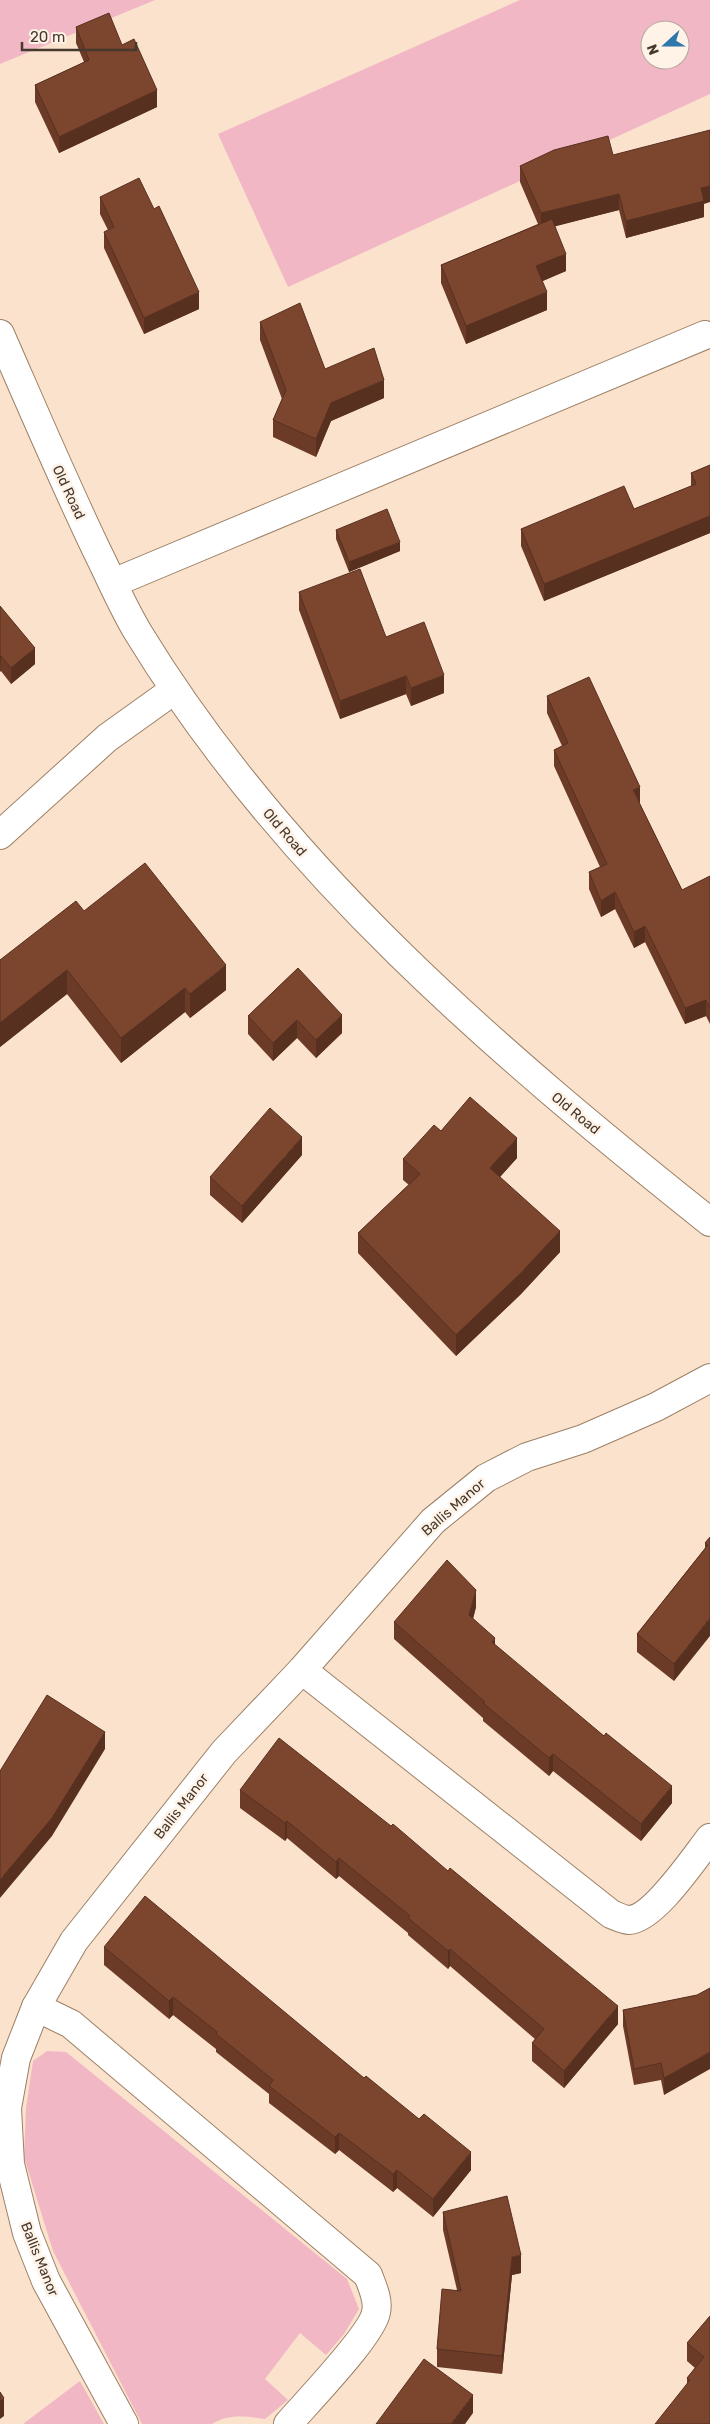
<svg xmlns="http://www.w3.org/2000/svg" width="710" height="2424" font-family="Rubik,sans-serif">
<style>
.green{fill:#f1b7c5;fill-rule:evenodd}
.lines{fill:none;stroke-linecap:round;stroke-linejoin:round}
.minor-casing{stroke:#9c8066;stroke-width:30}
.minor{stroke:#fff;stroke-width:28}
.wall{fill:#6b3b28}
.shaded-wall{fill:#573020}
.building{fill:#7c452e;stroke:#573020}
.labels{text-anchor:middle;stroke-width:5;stroke-linejoin:round;paint-order:stroke}
.street-label{font-size:14px;fill:#45382d;stroke:#fff2e7}
</style>
<rect width="100%" height="100%" fill="#fbe2cc"/>
<!-- green -->
<g class="green">
<polygon points="0,0 155,0 0,64"/>
<path d="M520,0h190v94l-422,193 -70,-153zM650,30h30v30h-30z"/>
<path d="M47,2051l19,1 281,227 12,30 -15,25 -18,21 -26,-22 -35,46 23,21 -23,19c-18,-3 -37,-5 -53,5h-70l-89,-173 -29,-94 2,-49 7,-47z"/>
<polygon points="80,2381 104,2424 23,2424"/>
</g>
<g class="lines">
<defs>
<g id="minor">
<path d="M0,334c32,73 63,146 97,217 14,28 26,57 42,83 144,236 358,418 571,588"/>
<polyline points="113,583 705,335"/>
<polyline points="0,835 107,738 174,690"/>
<path d="M302,1670l309,244c5,2 13,6 18,6 25,-1 66,-63 81,-82"/>
<path d="M36,2007l35,17 297,251c4,11 11,25 8,37 -3,22 -70,91 -88,112"/>
<polyline points="124,2424 46,2281 27,2233 10,2164 7,2108 16,2058 36,2007 74,1941 224,1752 302,1670 433,1521 486,1478 527,1457 583,1439 656,1407 710,1378"/>
</g>
</defs>
<!-- minor casing -->
<use href="#minor" class="minor-casing"/>
<!-- minor -->
<use href="#minor" class="minor"/>
</g>
<!-- wall -->
<g class="wall">
<polygon points="76,27 122,45 157,107 59,153 35,102 35,85 84,62 76,43"/>
<polygon points="613,155 704,204 704,217 626,238 619,210 555,226 566,271 542,281 547,310 466,344 441,283 441,265 538,224 520,182 520,166"/>
<polygon points="100,197 154,209 199,309 144,334 104,248 104,232 108,230 100,214"/>
<polygon points="260,322 325,369 384,398 331,421 316,457 273,437 273,420 282,399 260,340"/>
<polygon points="710,465 710,533 544,601 521,546 521,529 634,509 691,486 691,473"/>
<polygon points="336,530 400,551 349,572 336,539"/>
<polygon points="299,592 386,637 444,693 411,706 406,694 340,719 299,610"/>
<polygon points="0,606 35,664 11,684 1,671 0,672"/>
<polygon points="547,696 640,804 682,890 710,876 710,1024 706,1016 685,1024 645,942 634,948 615,909 601,917 589,889 589,872 600,867 554,766 554,750 562,746 547,713"/>
<polygon points="84,911 226,990 190,1018 185,1012 121,1063 67,994 0,1047 0,960"/>
<polygon points="298,968 342,1033 316,1058 297,1038 273,1061 248,1034 248,1016"/>
<polygon points="441,1131 517,1158 500,1177 560,1252 521,1294 456,1356 358,1253 358,1233 409,1185 403,1180 403,1159"/>
<polygon points="302,1155 242,1223 210,1195 210,1177"/>
<polygon points="710,1537 674,1681 637,1652 637,1634 705,1548 705,1543"/>
<polygon points="476,1607 473,1619 495,1645 672,1803 641,1841 553,1771 549,1776 483,1721 483,1718 394,1639 394,1622"/>
<polygon points="240,1790 618,2024 564,2088 532,2061 532,2043 535,2039 450,1966 448,1969 408,1935 408,1933 339,1876 336,1879 287,1838 285,1841 240,1808"/>
<polygon points="104,1947 471,2170 433,2217 397,2188 393,2192 339,2150 335,2154 269,2103 269,2094 216,2052 216,2049 173,2015 169,2019 104,1965"/>
<polygon points="697,1995 664,2095 661,2080 634,2085 623,2026 623,2010"/>
<polygon points="443,2212 521,2273 512,2275 502,2374 437,2367 437,2349 457,2290 443,2230"/>
<polygon points="710,2316 710,2424 687,2384 687,2378 695,2368 687,2361 687,2343"/>
</g>
<!-- shaded-wall -->
<g class="shaded-wall">
<polygon points="157,90 157,107 59,153 59,137"/>
<polygon points="710,186 710,202 704,204 704,217 626,238 626,221 701,188"/>
<polygon points="619,194 619,210 541,230 541,213"/>
<polygon points="566,254 566,271 536,284 536,266"/>
<polygon points="199,292 199,309 144,334 144,318"/>
<polygon points="547,292 547,310 466,344 466,326"/>
<polygon points="384,380 384,398 331,421 316,457 316,439 331,403"/>
<polygon points="710,516 710,533 544,601 544,584"/>
<polygon points="400,542 400,551 349,572 349,562"/>
<polygon points="35,648 35,664 11,684 11,668"/>
<polygon points="0,656 1,656 0,672"/>
<polygon points="444,675 444,693 411,706 411,688"/>
<polygon points="406,676 406,694 340,719 340,701"/>
<polygon points="640,787 640,804 633,790"/>
<polygon points="615,892 615,909 601,917 601,901"/>
<polygon points="645,926 645,942 634,948 634,932"/>
<polygon points="226,965 226,990 190,1018 190,994"/>
<polygon points="67,970 67,994 0,1047 0,1023"/>
<polygon points="185,988 185,1012 121,1063 121,1038"/>
<polygon points="706,1000 706,1016 685,1024 685,1008"/>
<polygon points="342,1015 342,1033 316,1058 316,1040"/>
<polygon points="297,1020 297,1038 273,1061 273,1043"/>
<polygon points="302,1137 302,1155 242,1223 242,1206"/>
<polygon points="517,1138 517,1158 490,1188 490,1168"/>
<polygon points="560,1231 560,1252 521,1294 456,1356 456,1335"/>
<polygon points="476,1590 476,1607 469,1633 469,1615"/>
<polygon points="710,1618 710,1636 674,1681 674,1664"/>
<polygon points="495,1638 495,1656 492,1642"/>
<polygon points="105,1732 105,1749 52,1836 0,1898 0,1880"/>
<polygon points="553,1754 553,1771 549,1776 549,1758"/>
<polygon points="672,1786 672,1803 641,1841 641,1824"/>
<polygon points="287,1821 287,1838 285,1841 285,1823"/>
<polygon points="339,1858 339,1876 336,1879 336,1862"/>
<polygon points="450,1949 450,1966 448,1969 448,1951"/>
<polygon points="173,1997 173,2015 169,2019 169,2001"/>
<polygon points="618,2006 618,2024 564,2088 564,2071"/>
<polygon points="710,2052 710,2069 664,2095 664,2078"/>
<polygon points="339,2133 339,2150 335,2154 335,2137"/>
<polygon points="471,2152 471,2170 433,2217 433,2199"/>
<polygon points="397,2170 397,2188 393,2192 393,2174"/>
<polygon points="521,2255 521,2273 512,2275 502,2374 502,2356 512,2257"/>
<polygon points="473,2395 473,2413 465,2424 451,2424"/>
<polygon points="4,2398 4,2416 0,2419 0,2401"/>
</g>
<!-- building -->
<g class="building">
<polygon points="109,13 122,45 134,39 157,90 59,137 35,85 89,60 76,27"/>
<polygon points="710,130 710,186 701,188 704,201 626,221 619,194 541,213 520,166 554,150 608,136 613,155"/>
<polygon points="139,178 154,209 159,206 199,292 144,318 104,232 114,227 100,197"/>
<polygon points="552,219 566,254 536,266 547,292 466,326 441,265"/>
<polygon points="300,303 325,369 374,348 384,380 331,403 316,439 273,420 286,390 260,322"/>
<polygon points="710,465 710,516 544,584 521,529 624,486 634,509 696,484 691,473"/>
<polygon points="387,509 400,542 349,562 336,530"/>
<polygon points="360,569 386,637 424,622 444,675 411,688 406,676 340,701 299,592"/>
<polygon points="0,606 35,648 11,668 1,656 0,656"/>
<polygon points="589,677 640,787 633,790 682,890 710,876 710,1008 706,1000 685,1008 645,926 634,932 615,892 601,901 589,872 607,864 554,750 568,743 547,696"/>
<polygon points="145,863 226,965 190,994 185,988 121,1038 67,970 0,1023 0,960 76,901 84,911"/>
<polygon points="298,968 342,1015 316,1040 297,1020 273,1043 248,1016"/>
<polygon points="470,1097 517,1138 490,1168 560,1231 521,1273 456,1335 358,1233 420,1174 403,1159 434,1125 441,1131"/>
<polygon points="270,1108 302,1137 242,1206 210,1177"/>
<polygon points="710,1537 710,1618 674,1664 637,1634 708,1545 705,1543"/>
<polygon points="447,1560 476,1590 469,1615 495,1638 492,1642 604,1736 606,1733 672,1786 641,1824 553,1754 549,1758 483,1703 485,1702 394,1622"/>
<polygon points="47,1695 105,1732 52,1818 0,1880 0,1771"/>
<polygon points="279,1738 391,1826 393,1824 448,1871 450,1868 618,2006 564,2071 532,2043 544,2029 450,1949 448,1951 408,1918 410,1916 339,1858 336,1862 287,1821 285,1823 240,1790"/>
<polygon points="145,1896 364,2078 366,2076 419,2119 424,2114 471,2152 433,2199 397,2170 393,2174 339,2133 335,2137 269,2086 273,2080 216,2034 217,2032 173,1997 169,2001 104,1947"/>
<polygon points="710,1988 710,2052 664,2078 661,2063 634,2069 623,2010 697,1995"/>
<polygon points="507,2196 521,2255 512,2257 502,2356 437,2349 442,2289 461,2291 443,2212"/>
<polygon points="710,2316 710,2424 655,2424 690,2380 687,2378 704,2357 687,2343"/>
<polygon points="424,2359 473,2395 451,2424 376,2424"/>
<polygon points="0,2392 4,2398 0,2401"/>
</g>
<g class="labels">
<!-- street labels -->
<g class="street-label">
<text transform="translate(69 492) rotate(65)" y="5">Old Road</text>
<text transform="translate(285 832) rotate(49)" y="5">Old Road</text>
<text transform="translate(576 1113) rotate(39)" y="5">Old Road</text>
<text transform="translate(453 1507) rotate(-41)" y="5">Ballis Manor</text>
<text transform="translate(181 1806) rotate(-52)" y="5">Ballis Manor</text>
<text transform="translate(40 2259) rotate(68)" y="5">Ballis Manor</text>
</g>
</g>
<!-- north arrow -->
<g transform="translate(665 45) rotate(249)"><circle r="24" fill="#fff2e7" stroke="#b5a89d"/>
<path d="M0-4L9 19L0 12L-9 19Z" fill="#2d77aa"/>
<text y="-8" font-size="14" font-weight="bold" text-anchor="middle" fill="#45382d">N</text>
</g>
<!-- scale -->
<path d="M22 42v8h114v-8" fill="none" stroke="#45382d" stroke-width="2.5"/>
<text x="30" y="42" font-size="15" fill="#45382d" stroke="#fff2e7" stroke-width="4" paint-order="stroke">20 m</text>
</svg>
